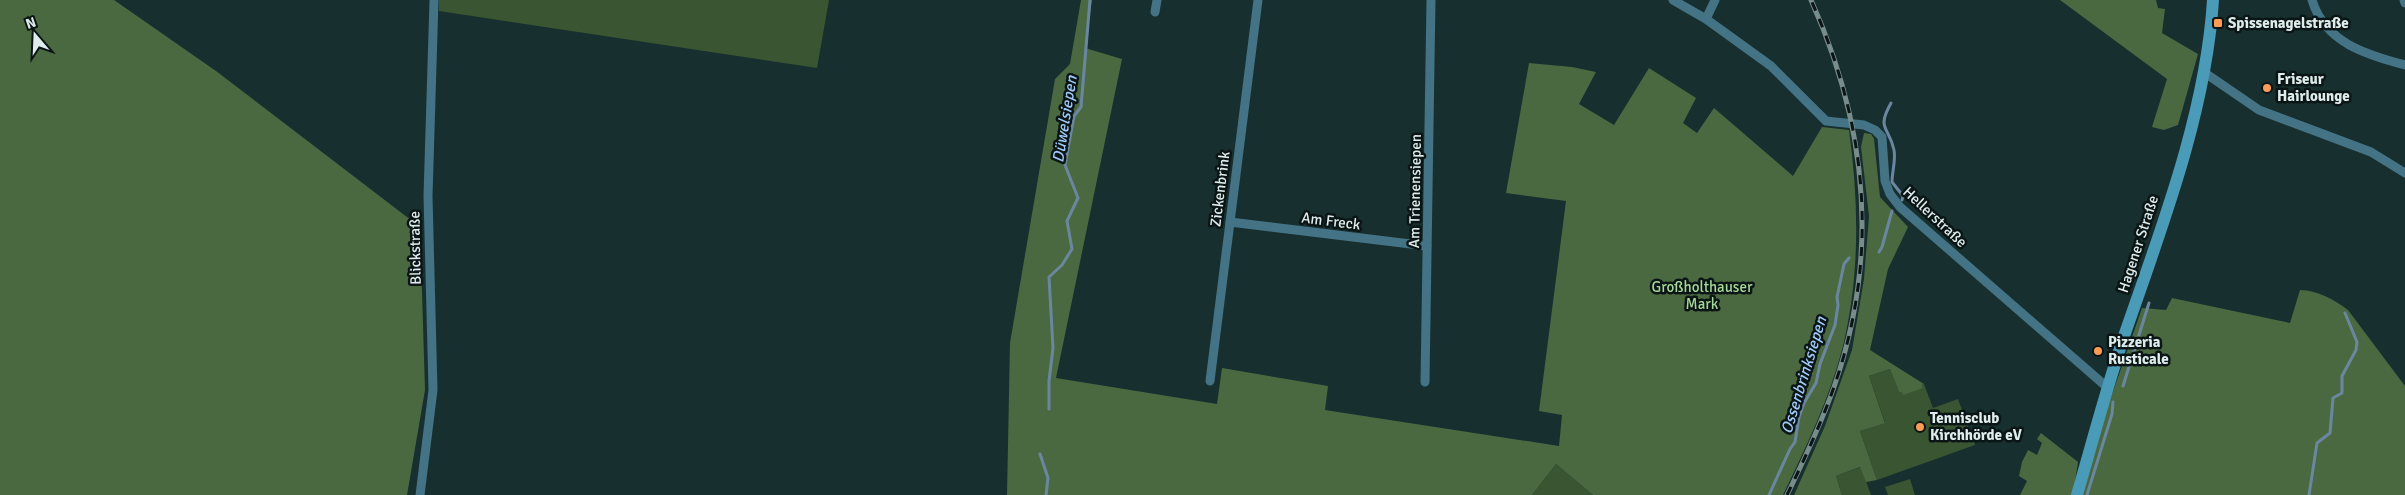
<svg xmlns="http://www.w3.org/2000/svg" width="2405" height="495" font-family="Signika,sans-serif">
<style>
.green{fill:#395531}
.forest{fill:#4a6941}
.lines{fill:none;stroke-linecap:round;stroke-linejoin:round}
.stream{stroke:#6b87a0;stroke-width:3}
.minor{stroke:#437384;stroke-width:9}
.secondary{stroke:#4a9bb7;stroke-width:12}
.rail-casing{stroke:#798c8c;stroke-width:5}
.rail{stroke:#0b1515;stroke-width:3;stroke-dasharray:9;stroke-linecap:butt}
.poi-dot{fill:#fd9c56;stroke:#0b1515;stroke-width:2}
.labels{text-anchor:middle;stroke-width:5;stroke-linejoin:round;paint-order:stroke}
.poi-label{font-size:15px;font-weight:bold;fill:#deecec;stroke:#0b1515;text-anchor:start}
.street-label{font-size:15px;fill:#deecec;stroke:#0b1515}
.park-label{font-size:15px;fill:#a6d898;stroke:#0b1515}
.water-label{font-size:16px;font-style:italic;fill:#9fcaf9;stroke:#0b1515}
</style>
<rect width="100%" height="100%" fill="#172f2f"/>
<!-- green -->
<g class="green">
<polygon points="439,0 829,0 817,68 439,11"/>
<polygon points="1890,369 1899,392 1923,388 1922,385 1924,384 1933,408 1958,399 1975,445 1877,480 1860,431 1885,422 1869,376"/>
<polygon points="1556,464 1593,495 1532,495"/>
<polygon points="1861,467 1871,495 1842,495 1836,476"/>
<polygon points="1910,479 1915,495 1888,495 1885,487"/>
</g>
<!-- forest -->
<g class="forest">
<polygon points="0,0 114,0 216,71 420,227 425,390 407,495 0,495"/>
<path d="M1081,0h11l-7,48 37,11 -66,319 161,26 5,-36 106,18 -3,24 234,36 3,-31 -23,-4 27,-210 -60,-8 23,-130 43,4 24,5 -17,32 35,21 35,-57 47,30 -13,25 14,10 17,-25 79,68 29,-49 27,3c10,73 11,145 -6,216 -13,52 -37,101 -60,149h-190l-37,-31 -24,31h-525l3,-152 45,-264 15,-15z"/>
<polygon points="2060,0 2156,0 2158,8 2165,9 2162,33 2198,54 2178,125 2164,130 2152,127 2167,79"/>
<polygon points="1864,133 1871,134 1874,139 1880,197 1908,227 1888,269 1870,350 1924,384 1922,385 1923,388 1903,395 1902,392 1899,392 1890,369 1869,376 1885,423 1860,431 1877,480 1866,482 1860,467 1836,476 1842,495 1794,495 1825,426 1852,350 1864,279 1869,216 1861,147"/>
<path d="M2300,290c17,0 35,10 48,20l57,76v109h-322l24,-86 35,-101 24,2 6,-12 118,25z"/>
<polygon points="2041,433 2078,462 2073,495 2020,495 2027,481 2019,476 2022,462 2028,450 2037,455 2042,443 2037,439"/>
</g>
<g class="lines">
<!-- stream -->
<g class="stream">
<path d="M1891,103c-15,27 -2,23 3,47 2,10 -2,22 -2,32l11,14 -1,4"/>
<polyline points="1879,252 1882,247 1892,211"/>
<polyline points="2123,386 2149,303"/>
<polyline points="1049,409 1049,381 1053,348 1049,277 1062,265 1072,249 1067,221 1078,198 1065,165 1074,116 1081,107 1090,0"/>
<polyline points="1040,454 1048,478 1046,495"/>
<polyline points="1769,495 1790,449 1795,442 1799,417 1804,403 1816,383 1820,364 1835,325 1838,305 1837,297 1844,264 1849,258"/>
<polyline points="2087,495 2112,414 2113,402"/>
<polyline points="2309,495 2317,443 2330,433 2333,398 2342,393 2342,376 2356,350 2357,342 2345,313"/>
</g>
<!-- minor -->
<g class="minor">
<polyline points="1673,0 1706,19 1771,66 1826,121 1864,125 1875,130 1882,137 1885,181 1890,194 1900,207 2108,388"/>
<path d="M2312,0c13,43 55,55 93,65"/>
<polyline points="2404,0 2405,3"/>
<polyline points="1155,12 1157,0"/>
<polyline points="1706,19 1715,0"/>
<polyline points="2205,73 2259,110 2371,152 2405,173"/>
<polyline points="1230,222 1427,246"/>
<polyline points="1210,381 1258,0"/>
<polyline points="1425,382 1431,0"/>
<polyline points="420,495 433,390 428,196 434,0"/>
</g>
<!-- secondary -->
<path class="secondary" d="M2077,495c15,-52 29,-105 46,-156 37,-107 83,-225 90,-339"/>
<defs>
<path id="rail" d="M1787,495c17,-35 34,-71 47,-108 46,-132 34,-260 -23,-387"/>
</defs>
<!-- rail casing -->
<use href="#rail" class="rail-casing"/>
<!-- rail -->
<use href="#rail" class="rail"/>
</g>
<!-- markers -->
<g class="poi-dot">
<rect x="2213" y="18" width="10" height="10" rx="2.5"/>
<circle cx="2267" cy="88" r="5"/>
<circle cx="2098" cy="351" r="5"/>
<circle cx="1920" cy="427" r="5"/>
</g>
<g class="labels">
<!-- poi labels -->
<g class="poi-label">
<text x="2228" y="28">Spissenagelstraße</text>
<text x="2277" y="84">Friseur<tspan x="2277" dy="17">Hairlounge</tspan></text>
<text x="2108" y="347">Pizzeria<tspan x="2108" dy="17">Rusticale</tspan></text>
<text x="1930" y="423">Tennisclub<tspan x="1930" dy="17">Kirchhörde eV</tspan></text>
</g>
<!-- street labels -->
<g class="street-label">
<text transform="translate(1220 189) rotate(-83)" y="5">Zickenbrink</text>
<text transform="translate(1415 191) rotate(-89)" y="5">Am Trienensiepen</text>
<text transform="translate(1935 217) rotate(43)" y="5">Hellerstraße</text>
<text transform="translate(1331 221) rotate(7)" y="5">Am Freck</text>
<text transform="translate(2138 244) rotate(-72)" y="5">Hagener Straße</text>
<text transform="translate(415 248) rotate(-91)" y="5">Blickstraße</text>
</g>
<!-- park labels -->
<g class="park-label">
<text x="1702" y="292">Großholthauser<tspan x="1702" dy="17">Mark</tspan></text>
</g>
<!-- water labels -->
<g class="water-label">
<text transform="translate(1064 119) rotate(-81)" y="6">Düwelsiepen</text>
<text transform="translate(1803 375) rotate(-73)" y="6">Ossenbrinksiepen</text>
</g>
</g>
<!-- north arrow -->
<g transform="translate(35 35) rotate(341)" stroke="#0b1515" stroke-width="4" paint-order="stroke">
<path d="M0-4L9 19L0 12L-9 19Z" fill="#deecec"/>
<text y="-8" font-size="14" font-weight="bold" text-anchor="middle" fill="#deecec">N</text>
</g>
</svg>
